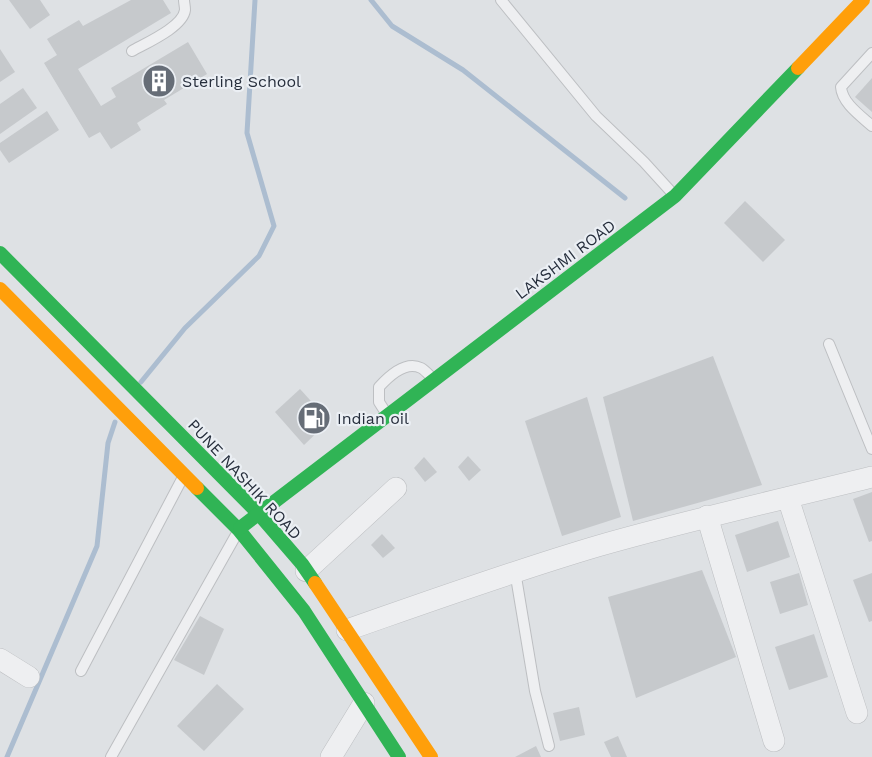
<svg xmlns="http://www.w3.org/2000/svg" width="872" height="757" font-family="'Work Sans',sans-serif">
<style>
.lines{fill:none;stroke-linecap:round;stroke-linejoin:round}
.stream{stroke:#acbdd0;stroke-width:5}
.building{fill:#c6c9cc}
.lane-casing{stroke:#bdbfc2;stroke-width:12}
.street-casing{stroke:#bdbfc2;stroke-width:22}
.lane{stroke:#eeeff1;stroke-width:10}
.street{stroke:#eeeff1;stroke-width:21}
.fast{stroke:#30b455;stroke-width:14}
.slow{stroke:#ff9f0a;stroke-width:14}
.labels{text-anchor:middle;stroke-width:4.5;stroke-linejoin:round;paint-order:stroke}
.poi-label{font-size:16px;fill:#262e3c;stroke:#ebeff4;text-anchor:start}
.street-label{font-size:16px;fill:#262e3c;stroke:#ebeff4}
</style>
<rect width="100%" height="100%" fill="#dee1e4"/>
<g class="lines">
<!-- stream -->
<g class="stream">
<polyline points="371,0 392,26 463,70 625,198"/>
<polyline points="141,382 185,328 259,256 274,226 247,133 255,0"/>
<polyline points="7,757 97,546 108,443 115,422"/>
</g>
</g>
<!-- building -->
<g class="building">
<polygon points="9,0 40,0 50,15 30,29"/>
<polygon points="131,0 163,0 171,13 78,69 101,106 116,97 111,88 188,42 207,74 164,100 167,104 137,123 141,130 111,149 100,132 89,138 44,63 57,55 47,39 79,20 83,26"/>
<polygon points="0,49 15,72 0,82"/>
<polygon points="872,78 872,112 855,97"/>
<polygon points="23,88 37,108 0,134 0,104"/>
<polygon points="47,111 59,130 9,163 0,150 0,143"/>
<polygon points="745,201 785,240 763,262 724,223"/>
<polygon points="713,356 762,485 633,521 603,397"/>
<polygon points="300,389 329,421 304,445 275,412"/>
<polygon points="587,397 621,517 562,536 525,421"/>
<polygon points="468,456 481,470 469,481 458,467"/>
<polygon points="424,457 437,472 425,482 414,468"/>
<polygon points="872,492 872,541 869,542 853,499"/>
<polygon points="778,521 790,557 747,572 735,535"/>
<polygon points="382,534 395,548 383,558 371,545"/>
<polygon points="702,570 736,657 636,698 608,597"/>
<polygon points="799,573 808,605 780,614 770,582"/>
<polygon points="872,573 872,621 869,622 853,580"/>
<polygon points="200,616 224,629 204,675 174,660"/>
<polygon points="814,634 828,677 789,690 775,647"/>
<polygon points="217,684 244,709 204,751 177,726"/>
<polygon points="579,707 585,735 560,741 553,713"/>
<polygon points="618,736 627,757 611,757 604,742"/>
<polygon points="536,746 541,757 515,757"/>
</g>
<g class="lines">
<defs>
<g id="lane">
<polyline points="501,0 596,116 644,162 674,195"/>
<path d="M132,51c14,-8 51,-24 53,-41 0,-4 -1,-7 -1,-10"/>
<path d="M872,53l-31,34c1,16 20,29 31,39"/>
<polyline points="829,344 872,449"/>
<path d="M386,413l-7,-11v-15c9,-10 26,-27 42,-19 4,2 8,7 11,10"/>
<polyline points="515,571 535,691 549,746"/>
<polyline points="81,671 183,477"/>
<polyline points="111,757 236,535"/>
</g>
<g id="street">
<polyline points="788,498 857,713"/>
<polyline points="707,516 774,741"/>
<polyline points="306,571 396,488"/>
<path d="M347,630c83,-29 166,-59 251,-84 90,-26 182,-46 274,-69"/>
<polyline points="0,659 29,677"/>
<polyline points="331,757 364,703"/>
</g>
</defs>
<!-- lane casing -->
<use href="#lane" class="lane-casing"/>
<!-- street casing -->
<use href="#street" class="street-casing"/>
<!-- lane -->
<use href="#lane" class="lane"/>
<!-- street -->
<use href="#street" class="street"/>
<!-- fast -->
<g class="fast">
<polyline points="0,253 258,513 302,564 315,583"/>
<polyline points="197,488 239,530 304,611 399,757"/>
<polyline points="240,528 675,196 798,68"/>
</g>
<!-- slow -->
<g class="slow">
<polyline points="798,68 863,0"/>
<polyline points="0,289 197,488"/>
<polyline points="315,583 431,757"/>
</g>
</g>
<!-- icons -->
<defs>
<symbol id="building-disc" viewBox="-11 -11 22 22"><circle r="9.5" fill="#666d77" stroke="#ebeff4"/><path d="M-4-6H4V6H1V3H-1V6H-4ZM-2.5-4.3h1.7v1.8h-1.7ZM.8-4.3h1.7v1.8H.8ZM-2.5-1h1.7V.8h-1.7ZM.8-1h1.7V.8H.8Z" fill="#fff"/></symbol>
<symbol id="fuel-disc" viewBox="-11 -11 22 22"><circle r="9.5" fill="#666d77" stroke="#ebeff4"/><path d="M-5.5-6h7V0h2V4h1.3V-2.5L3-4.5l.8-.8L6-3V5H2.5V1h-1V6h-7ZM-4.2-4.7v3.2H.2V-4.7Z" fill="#fff"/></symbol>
</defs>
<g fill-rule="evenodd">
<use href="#building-disc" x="140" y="62" width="38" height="38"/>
<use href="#fuel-disc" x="295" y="399" width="38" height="38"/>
</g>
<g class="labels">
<!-- poi labels -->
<g class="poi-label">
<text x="182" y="87">Sterling School</text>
<text x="337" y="424">Indian oil</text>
</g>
<!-- street labels -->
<g class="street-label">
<text transform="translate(565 259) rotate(-37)" y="6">LAKSHMI ROAD</text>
<text transform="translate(245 479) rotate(47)" y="6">PUNE NASHIK ROAD</text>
</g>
</g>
</svg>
